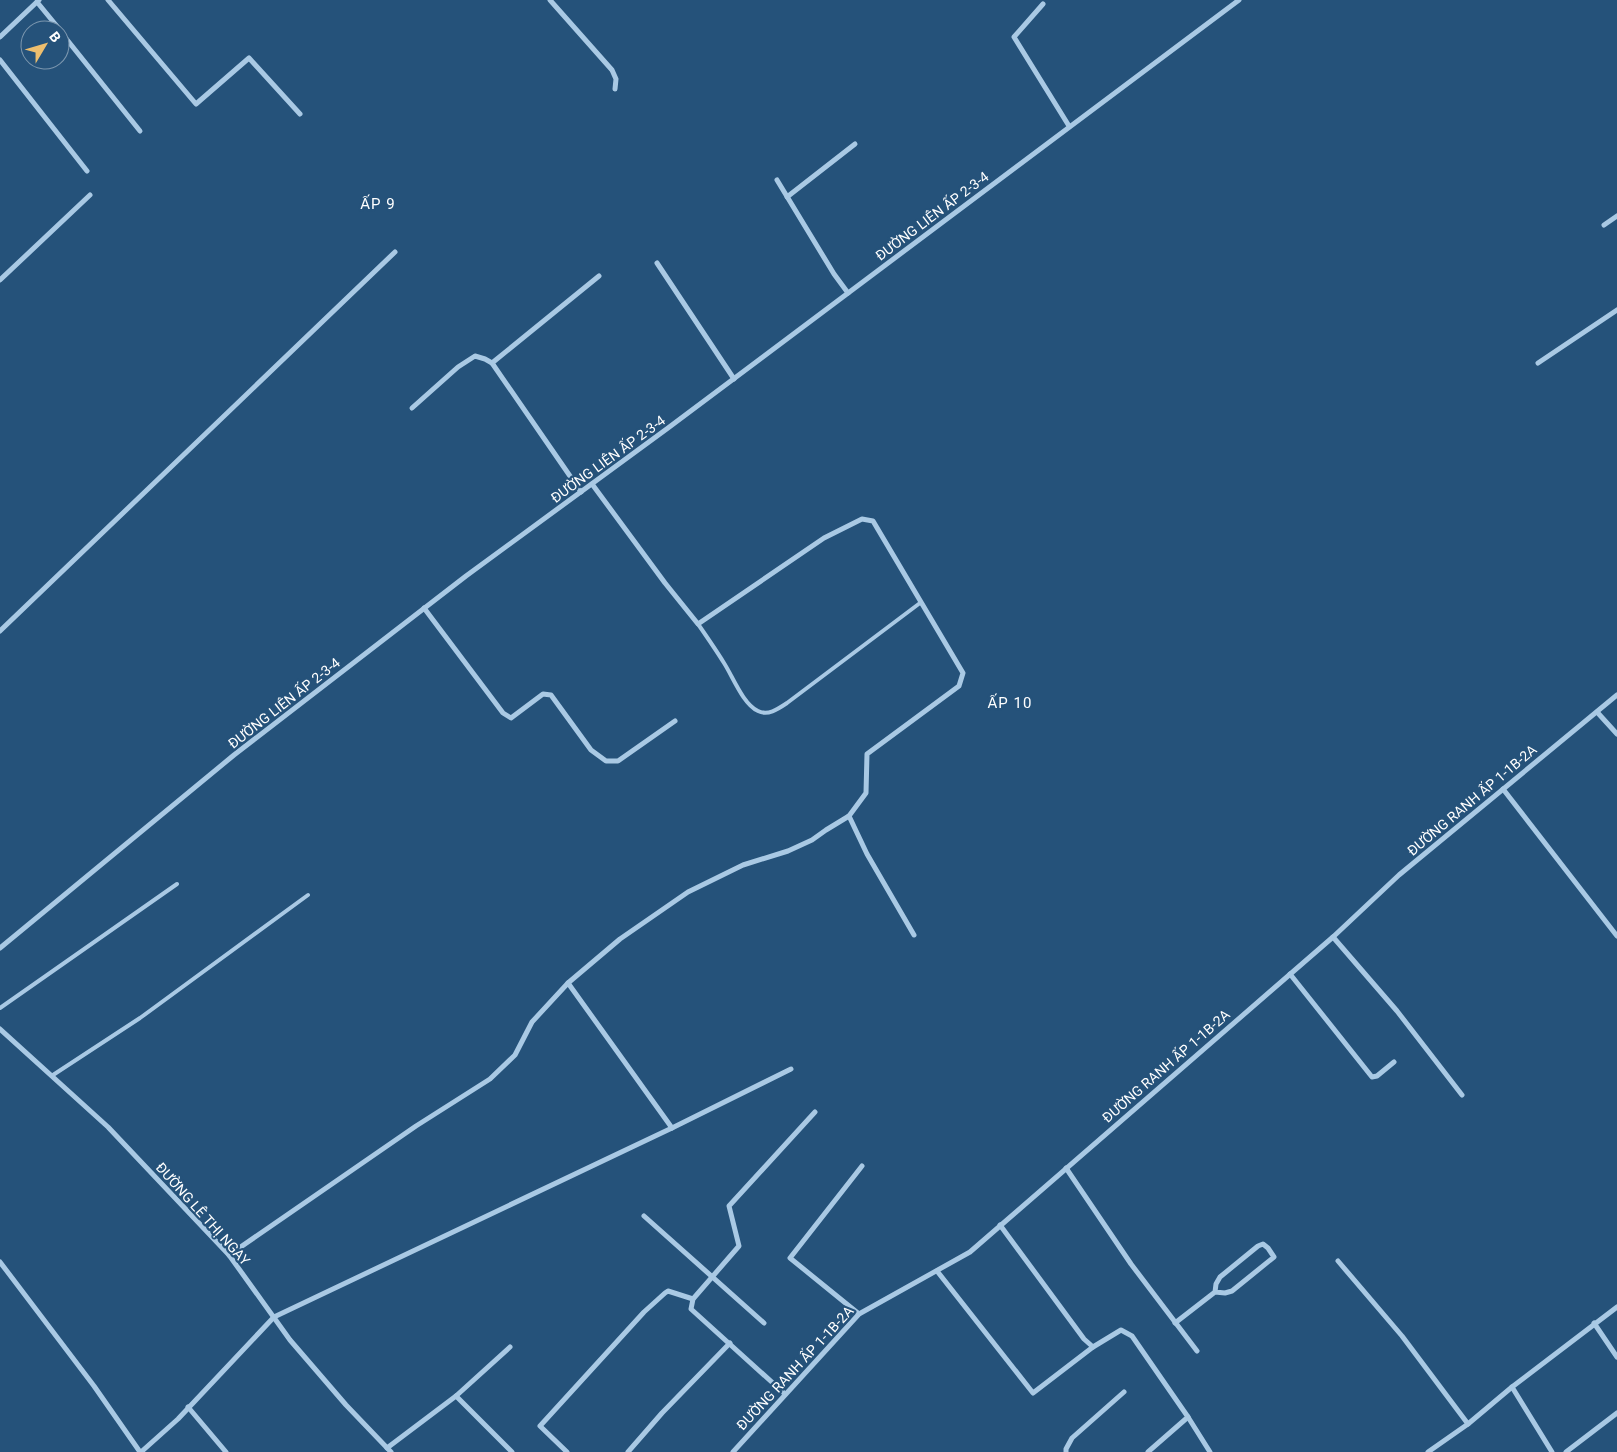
<svg xmlns="http://www.w3.org/2000/svg" width="1617" height="1452" font-family="Roboto,sans-serif">
<style>
.lines{fill:none;stroke-linecap:round;stroke-linejoin:round}
.service{stroke:#a9c9e4;stroke-width:4}
.minor{stroke:#a9c9e4;stroke-width:5}
.labels{text-anchor:middle;stroke-width:4.5;stroke-linejoin:round;paint-order:stroke}
.street-label{font-size:14px;fill:#fff;stroke:#25527a}
.neighbourhood-label{font-size:15px;letter-spacing:1px;fill:#fff;stroke:#25527a}
</style>
<rect width="100%" height="100%" fill="#25527a"/>
<g class="lines">
<!-- service -->
<g class="service">
<path d="M698,624c9,13 18,26 26,39 9,14 19,41 34,48 10,5 20,-2 29,-8l133,-100"/>
<polyline points="0,1008 177,884"/>
<polyline points="53,1075 140,1018 308,895"/>
</g>
<!-- minor -->
<g class="minor">
<polyline points="108,0 196,104 249,58 300,114"/>
<polyline points="550,0 612,70 616,79 615,89"/>
<polyline points="37,2 60,30"/>
<polyline points="1043,4 1014,37 1069,126"/>
<polyline points="60,31 140,131"/>
<polyline points="0,37 39,0"/>
<polyline points="0,60 87,171"/>
<polyline points="777,180 834,274 848,293"/>
<polyline points="787,197 855,144"/>
<polyline points="1604,225 1617,216"/>
<polyline points="657,263 734,379"/>
<polyline points="0,280 90,195"/>
<polyline points="1538,363 1617,310"/>
<polyline points="412,408 458,367 475,356 485,359 492,363"/>
<polyline points="581,492 492,363 599,276"/>
<polyline points="424,608 503,713 511,718 543,694 551,695 591,750 606,761 618,761 675,721"/>
<polyline points="0,631 395,252"/>
<polyline points="1597,712 1617,734"/>
<polyline points="1503,789 1617,936"/>
<polyline points="849,816 867,854 914,935"/>
<polyline points="1333,937 1397,1011 1462,1095"/>
<polyline points="0,948 234,755 466,576 668,428 1239,0"/>
<polyline points="1290,974 1372,1077 1377,1076 1394,1062"/>
<polyline points="568,983 620,939 688,892 743,865 788,851 812,840 826,830 849,816 866,793 867,754 959,686 963,673 873,521 862,519 824,538 698,624 665,583 592,484"/>
<polyline points="0,1029 108,1127 229,1255 290,1340 346,1405 391,1452"/>
<polyline points="1066,1168 1131,1264 1197,1351"/>
<polyline points="644,1216 764,1323"/>
<polyline points="1000,1225 1084,1339 1093,1347 1121,1330 1132,1336 1188,1417 1148,1452"/>
<polyline points="229,1255 416,1126 490,1079 515,1055 532,1022 568,983 672,1128"/>
<polyline points="1338,1261 1402,1336 1468,1424"/>
<polyline points="0,1262 94,1386 140,1452"/>
<polyline points="937,1271 1033,1393 1093,1347"/>
<polyline points="859,1314 790,1258 862,1166"/>
<polyline points="1175,1323 1215,1292 1225,1293 1232,1291 1274,1257 1268,1248 1263,1244 1258,1246 1220,1277 1216,1284 1215,1292"/>
<polyline points="1594,1323 1617,1357"/>
<polyline points="1512,1387 1552,1452"/>
<polyline points="785,1394 691,1309 693,1299 739,1246 729,1206 815,1112"/>
<polyline points="456,1396 512,1452"/>
<polyline points="188,1407 226,1452"/>
<polyline points="1188,1417 1210,1452"/>
<polyline points="387,1448 456,1396 510,1347"/>
<polyline points="141,1452 178,1419 274,1317 672,1128 791,1069"/>
<polyline points="567,1452 540,1426 644,1312 665,1293 668,1291 693,1299"/>
<polyline points="628,1452 662,1413 730,1343"/>
<polyline points="733,1452 859,1314 970,1252 1333,937 1399,875 1617,695"/>
<polyline points="1066,1452 1066,1449 1072,1438 1124,1392"/>
<polyline points="1428,1452 1468,1424 1512,1387 1617,1307"/>
<polyline points="1566,1452 1617,1413"/>
</g>
</g>
<g class="labels">
<!-- street labels -->
<g class="street-label">
<text transform="translate(932 216) rotate(-37)" y="5">ĐƯỜNG LIÊN ẤP 2-3-4</text>
<text transform="translate(608 459) rotate(-36)" y="5">ĐƯỜNG LIÊN ẤP 2-3-4</text>
<text transform="translate(284 703) rotate(-38)" y="5">ĐƯỜNG LIÊN ẤP 2-3-4</text>
<text transform="translate(1472 800) rotate(-40)" y="5">ĐƯỜNG RANH ẤP 1-1B-2A</text>
<text transform="translate(1166 1066) rotate(-41)" y="5">ĐƯỜNG RANH ẤP 1-1B-2A</text>
<text transform="translate(203 1214) rotate(48)" y="5">ĐƯỜNG LÊ THỊ NGAY</text>
<text transform="translate(795 1368) rotate(-47)" y="5">ĐƯỜNG RANH ẤP 1-1B-2A</text>
</g>
<!-- neighbourhood labels -->
<g class="neighbourhood-label">
<text x="378" y="209">ẤP 9</text>
<text x="1010" y="708">ẤP 10</text>
</g>
</g>
<!-- north arrow -->
<g transform="translate(45 45) rotate(52)"><circle r="24" fill="#25527a" stroke="#7c97af"/>
<path d="M0-4L9 19L0 12L-9 19Z" fill="#edbe6e"/>
<text y="-8" font-size="14" font-weight="bold" text-anchor="middle" fill="#ffffff">B</text>
</g>
</svg>
